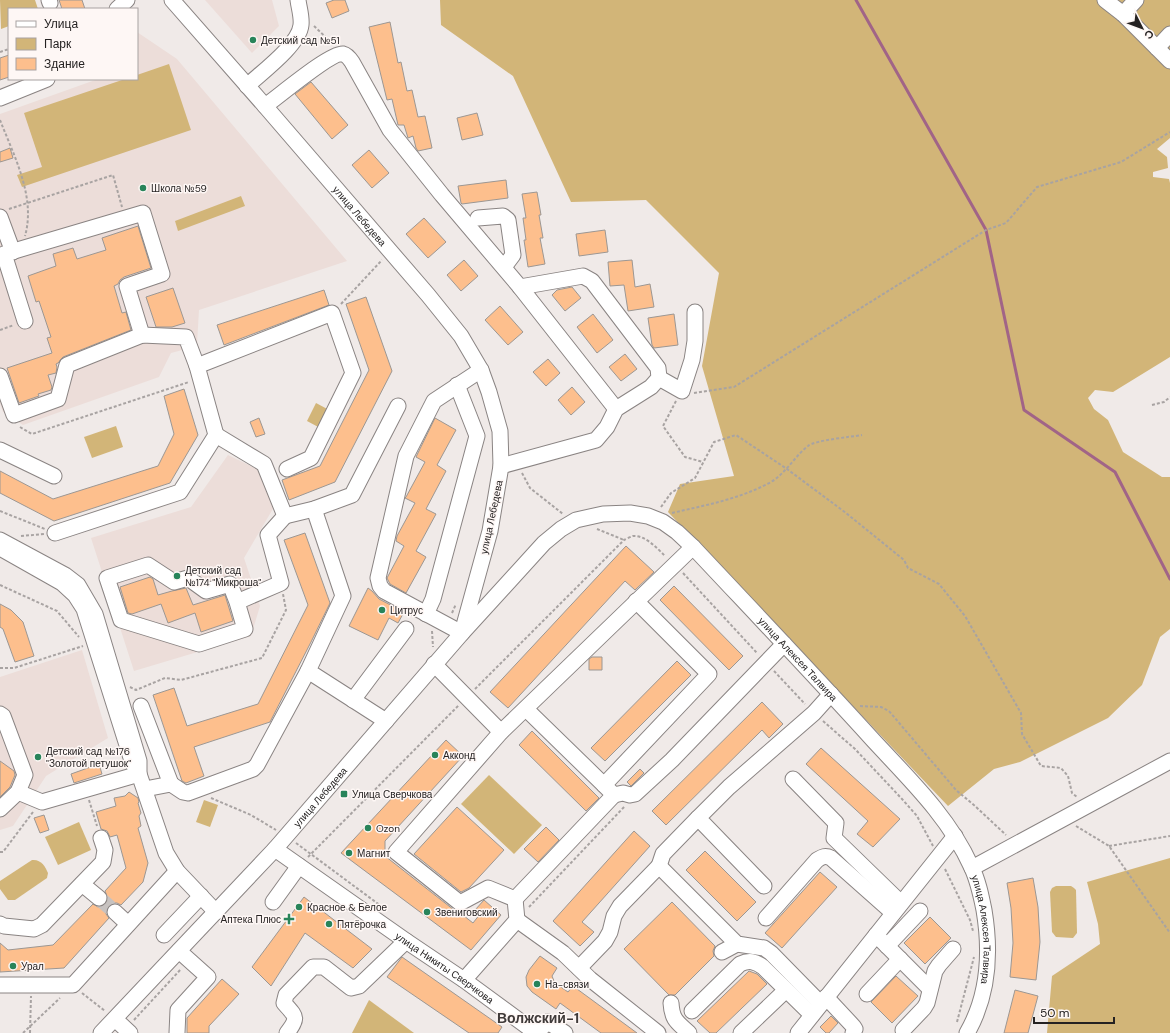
<svg xmlns="http://www.w3.org/2000/svg" width="1170" height="1033" font-family="'DM Sans',sans-serif">
<style>
.built{fill:#ecddd9}
.green{fill:#d2b578}
.lines{fill:none;stroke-linecap:round;stroke-linejoin:round}
.stream{stroke:#a16487;stroke-width:3}
.building{fill:#fdbf8d;stroke:#9c9793}
.minor-tunnel{stroke:#c7c2c0;stroke-width:15;stroke-dasharray:15 8;stroke-linecap:butt}
.minor-casing{stroke:#8a8483;stroke-width:17}
.path{stroke:#a8a3a2;stroke-width:2;stroke-dasharray:3 2;stroke-linecap:butt}
.minor{stroke:#fff;stroke-width:15}
.poi-dot{fill:#28845a;stroke:#fef7f5;stroke-width:1.5}
.labels{text-anchor:middle;stroke-width:3;stroke-linejoin:round;paint-order:stroke}
.poi-label{font-size:10px;fill:#252222;stroke:#fef7f5;text-anchor:start}
.street-label{font-size:10px;fill:#252222;stroke:#fef7f5}
.district-label{font-size:14px;font-weight:bold;fill:#3f3a39;stroke:#fef7f5}
</style>
<rect width="100%" height="100%" fill="#f0eae8"/>
<!-- built -->
<g class="built">
<polygon points="205,0 272,0 279,26 252,53"/>
<polygon points="137,32 177,59 347,261 199,310 197,344 190,348 171,353 159,377 23,425 3,412 0,404 0,114 98,79 137,79"/>
<polygon points="228,455 259,470 274,507 244,558 260,606 251,636 134,671 91,538 191,507"/>
<polygon points="82,650 108,738 46,776 13,826 0,830 0,677"/>
</g>
<!-- green -->
<g class="green">
<polygon points="0,0 35,0 38,9 9,9 9,26 1,29"/>
<polygon points="440,0 1170,0 1170,138 1157,149 1167,157 1168,168 1153,172 1153,177 1169,179 1170,183 1170,357 1113,392 1095,390 1088,398 1094,409 1108,420 1123,452 1162,477 1170,477 1170,629 1160,637 1142,685 1108,718 1020,762 994,769 948,806 668,512 680,484 734,476 702,366 719,273 646,200 571,202 513,76 441,25"/>
<polygon points="169,64 191,130 22,187 17,175 42,167 24,113 125,79 137,79 137,75"/>
<polygon points="241,196 245,206 178,231 175,221"/>
<polygon points="316,403 331,411 322,429 307,421"/>
<polygon points="116,426 123,447 92,458 84,437"/>
<polygon points="489,775 542,825 514,854 461,804"/>
<polygon points="204,800 218,805 210,827 196,822"/>
<polygon points="79,822 91,850 58,865 45,837"/>
<polygon points="1170,858 1170,1033 1047,1033 1052,976 1100,944 1098,924 1087,882"/>
<path d="M32,860c9,-1 13,6 16,13l-1,5 -32,22h-7l-8,-11v-8z"/>
<polygon points="1056,886 1071,886 1074,888 1076,890 1077,933 1073,938 1056,937 1052,932 1050,892 1052,888"/>
<polygon points="369,1000 414,1033 352,1033"/>
</g>
<g class="lines">
<!-- stream -->
<polyline class="stream" points="856,0 986,230 1024,410 1115,472 1170,579"/>
</g>
<!-- building -->
<g class="building">
<polygon points="59,0 82,0 85,9 62,9"/>
<polygon points="334,0 345,0 349,11 332,18 326,3"/>
<polygon points="390,22 398,63 401,62 407,91 412,90 418,117 425,116 432,148 418,151 416,148 413,136 408,138 404,125 398,125 392,99 387,100 369,27"/>
<polygon points="9,55 9,77 0,80 0,58"/>
<polygon points="311,82 348,125 332,139 295,94"/>
<polygon points="477,113 483,135 462,140 457,118"/>
<polygon points="10,148 13,158 0,162 0,152"/>
<polygon points="369,150 389,173 372,188 352,165"/>
<polygon points="506,180 508,198 462,204 461,203 458,186"/>
<polygon points="537,192 541,215 539,215 543,238 540,238 545,264 528,267 524,240 526,240 523,218 526,218 522,194"/>
<polygon points="424,218 446,242 428,258 406,234"/>
<polygon points="138,226 151,268 124,277 120,280 118,284 114,286 122,313 126,312 131,330 63,357 58,363 56,364 57,367 56,373 48,375 52,387 51,390 38,394 39,396 19,403 7,368 52,353 47,338 51,337 39,301 36,302 28,276 56,266 53,254 73,248 77,259 106,250 102,238"/>
<polygon points="605,230 608,252 579,256 576,234"/>
<polygon points="464,260 478,276 461,291 447,275"/>
<polygon points="632,260 635,287 650,284 654,307 628,311 624,285 610,286 608,262"/>
<polygon points="572,287 581,298 565,311 552,295 557,290"/>
<polygon points="173,288 185,323 172,327 156,327 146,297"/>
<polygon points="324,290 329,305 224,345 217,325"/>
<polygon points="366,297 392,371 335,482 289,500 282,480 320,466 369,370 346,304"/>
<polygon points="500,306 523,332 508,345 485,320"/>
<polygon points="593,314 613,340 597,353 577,327"/>
<polygon points="674,314 678,345 654,348 652,345 648,318"/>
<polygon points="625,354 637,369 621,381 609,367"/>
<polygon points="548,359 560,373 546,386 533,372"/>
<polygon points="572,387 585,402 571,415 558,400"/>
<polygon points="184,389 198,435 170,483 54,521 0,493 0,471 53,499 158,466 174,434 164,396"/>
<polygon points="259,418 265,434 256,437 250,422"/>
<polygon points="435,418 456,430 437,465 446,471 426,509 436,514 416,551 426,557 406,593 390,584 387,578 404,546 396,541 397,536 415,503 405,498 406,497 425,462 416,457"/>
<polygon points="305,533 330,603 311,642 270,722 194,747 204,776 186,783 182,781 153,695 174,688 187,726 258,704 308,605 284,540"/>
<polygon points="626,546 654,572 635,590 625,581 508,708 490,692"/>
<polygon points="150,577 153,579 158,595 172,591 186,588 193,605 225,595 233,621 201,632 195,613 168,623 161,604 132,614 128,613 120,587"/>
<polygon points="674,586 743,656 729,670 660,600"/>
<polygon points="368,588 372,591 379,599 404,612 398,623 389,618 378,640 349,626"/>
<polygon points="0,604 11,610 23,622 34,656 15,662 3,629 0,627"/>
<polygon points="592,657 602,657 602,670 589,670 589,659"/>
<polygon points="677,661 691,675 605,761 591,748"/>
<polygon points="762,702 783,724 769,738 762,730 666,825 652,811"/>
<polygon points="532,731 599,798 586,811 519,745"/>
<polygon points="446,740 463,756 385,841 385,856 454,910 459,912 473,923 480,914 475,910 484,900 501,915 471,950 341,853"/>
<polygon points="821,748 900,819 873,847 857,834 868,821 806,764"/>
<polygon points="0,761 14,771 15,775 10,787 0,797"/>
<polygon points="99,764 102,774 74,783 71,774"/>
<polygon points="640,769 644,773 631,786 627,782"/>
<polygon points="129,792 138,798 139,802 138,803 141,813 139,816 141,826 138,828 148,863 143,882 121,905 117,903 113,903 108,906 106,910 106,914 109,918 64,968 0,972 0,943 8,950 53,945 93,904 98,907 102,906 106,903 108,899 105,891 126,868 117,835 110,837 107,831 101,829 96,812 116,806 114,798 125,796"/>
<polygon points="457,807 504,850 469,888 461,892 414,854"/>
<polygon points="44,815 49,830 40,833 34,818"/>
<polygon points="546,827 559,840 538,862 524,849"/>
<polygon points="634,831 650,846 582,922 594,932 580,946 553,921"/>
<polygon points="705,851 756,902 737,921 686,870"/>
<polygon points="820,872 837,887 782,948 765,933"/>
<polygon points="1033,878 1038,907 1040,942 1036,980 1010,977 1013,943 1011,908 1007,883"/>
<polygon points="304,897 372,949 353,968 305,933 271,986 252,967"/>
<polygon points="672,902 715,946 713,951 714,956 675,995 669,995 624,949"/>
<polygon points="930,917 951,938 925,964 904,943"/>
<polygon points="540,956 557,968 552,976 554,981 558,985 568,992 573,986 637,1033 601,1033 560,1003 556,1009 532,992 527,986 526,977 529,970"/>
<polygon points="402,957 502,1027 498,1033 469,1033 387,977"/>
<polygon points="749,971 757,974 767,984 716,1033 710,1033 697,1021"/>
<polygon points="896,976 918,996 892,1023 871,1002"/>
<polygon points="222,979 239,994 209,1026 209,1033 187,1033 187,1018"/>
<polygon points="1015,990 1038,996 1028,1033 1004,1033"/>
<polygon points="831,1016 838,1023 829,1033 826,1033 820,1027"/>
</g>
<g class="lines">
<!-- minor-tunnel -->
<polyline class="minor-tunnel" points="99,898 115,912"/>
<defs>
<g id="minor">
<polyline points="49,0 50,3"/>
<path id="s1" d="M172,0l93,106 163,189 33,41 20,34 8,22 11,39 1,35 -11,65 -27,98"/>
<polyline points="1105,0 1123,14 1170,61"/>
<polyline points="117,9 127,0"/>
<polyline points="1123,14 1136,0"/>
<polyline points="1157,48 1170,34"/>
<path d="M247,86c15,-14 52,-41 54,-61 1,-8 -2,-17 -3,-25"/>
<polyline points="0,98 47,79"/>
<path d="M265,106c13,-9 66,-54 78,-52 4,1 7,5 9,8l38,68 52,65 78,92 96,122"/>
<polyline points="0,217 13,252"/>
<polyline points="478,218 503,216 508,220 513,255 504,267"/>
<polyline points="25,321 4,254 143,213 162,274 127,286 142,335"/>
<polyline points="0,376 14,415 58,399 67,365 142,335 186,337 197,366"/>
<polyline points="659,378 682,391 692,360 695,341 695,312"/>
<polyline points="216,435 264,464 285,516 314,509 352,495 398,406"/>
<polyline points="0,450 54,476"/>
<polyline points="501,466 596,440 607,427 616,409 651,387 659,378 658,368 592,281 583,276 520,287"/>
<polyline points="314,509 343,596 308,671 386,721"/>
<polyline points="55,533 180,492 216,435 197,366 332,313 353,373 311,458 287,469"/>
<polyline points="0,540 65,575 78,585 95,614 139,761 139,774 133,764 84,609 75,595 62,583 0,548"/>
<polyline points="237,602 245,629 199,644 121,620 107,578 148,565 174,582 188,578 206,591 230,584 237,602 281,583 268,535 285,516"/>
<polyline points="426,614 433,599 477,436 457,385"/>
<polyline points="462,633 384,591 380,586 378,578 406,456 434,401 481,370"/>
<polyline points="434,664 501,732"/>
<polyline points="353,700 406,629"/>
<polyline points="141,706 171,784"/>
<polyline points="526,709 604,785 709,674 636,601"/>
<polyline points="0,714 3,716 25,775 18,792 0,809"/>
<polyline points="793,779 836,823 834,838 901,903"/>
<polyline points="604,785 614,795 623,793 630,795 635,794 672,760 784,644"/>
<polyline points="145,789 171,784 183,792 188,793 253,769 257,765 308,671"/>
<polyline points="18,792 42,802 139,774 166,853 177,871 216,912"/>
<path id="s2" d="M275,849l131,92 58,39 72,53"/>
<polyline points="659,866 663,854 698,818"/>
<polyline points="972,868 1170,761"/>
<polyline points="82,884 99,898"/>
<polyline points="764,886 698,818 729,787 814,713 831,694"/>
<polyline points="515,899 614,795"/>
<polyline points="273,902 299,866"/>
<polyline points="115,912 128,924"/>
<path d="M766,918l51,-58c5,-3 8,-5 14,-2l62,55"/>
<polyline points="517,920 563,953 590,979 658,1033"/>
<polyline points="0,924 4,926 34,929 42,925 103,862 105,850 101,838"/>
<polyline points="164,935 201,896"/>
<polyline points="876,935 930,989"/>
<polyline points="887,946 920,911"/>
<polyline points="722,952 737,944"/>
<polyline points="579,968 605,941 610,932 614,916 620,906 659,866 737,944 764,948 771,953 821,1004"/>
<polyline points="464,980 517,920 515,899 488,888 460,903 396,852 501,732 693,547"/>
<polyline points="0,985 73,985 177,871"/>
<polyline points="867,994 900,959"/>
<polyline points="826,997 853,1026 855,1029 853,1033"/>
<path d="M671,1003c1,17 6,19 18,30"/>
<path d="M692,1011l48,-47c9,-4 15,-3 23,3l49,48"/>
<polyline points="115,1019 130,1033"/>
<polyline points="903,1030 924,1008 927,1003 935,971 939,965 953,949"/>
<path id="s3" d="M101,1033l174,-184 187,-216 82,-90 17,-14 15,-9 27,-6 27,-1 18,3 15,6 14,10 16,15c60,64 121,128 180,193 36,39 76,77 98,126 7,14 10,29 13,44 7,42 5,85 -17,123"/>
<polyline points="177,1033 178,1010 208,977 179,951"/>
<path d="M287,1033c12,-16 9,-16 -3,-30l2,-8 27,-28h11l27,21 8,-2 47,-45"/>
<polyline points="536,1033 548,1022 565,1033"/>
<polyline points="741,1033 786,990"/>
<polyline points="798,1033 955,836"/>
</g>
</defs>
<!-- minor casing -->
<use href="#minor" class="minor-casing"/>
<!-- path -->
<g class="path">
<polyline points="314,26 333,44"/>
<polyline points="0,52 9,49"/>
<path d="M0,120c14,36 36,77 25,116"/>
<polyline points="9,209 113,175 122,207"/>
<polyline points="341,304 382,260"/>
<polyline points="0,330 14,325"/>
<polyline points="694,393 734,387 986,230 1006,223 1037,187 1121,162 1170,132"/>
<polyline points="676,401 663,426 685,457 703,462"/>
<polyline points="1152,405 1164,402 1170,397"/>
<polyline points="20,427 32,434 189,382"/>
<polyline points="522,473 530,488 563,514"/>
<polyline points="661,507 671,493 695,478 714,442 736,435 787,469 846,513 904,560 908,568 939,584 965,616 1021,713 1022,734 1041,766 1061,768 1068,776 1072,793 1077,797"/>
<polyline points="0,511 45,529"/>
<path d="M672,513c34,-8 68,-14 99,-31 15,-9 24,-26 37,-36 7,-6 43,-9 54,-11"/>
<polyline points="597,529 624,540"/>
<polyline points="21,536 44,534"/>
<polyline points="683,573 757,653"/>
<polyline points="0,585 57,611 79,637"/>
<polyline points="452,613 456,604"/>
<polyline points="432,631 433,647"/>
<polyline points="0,668 14,668 83,646"/>
<polyline points="774,671 805,704"/>
<polyline points="130,687 136,690 165,678 181,680 262,658 286,610 283,594"/>
<path d="M475,689l149,-149c2,-1 6,-3 9,-4 12,-1 24,12 32,20"/>
<polyline points="860,706 881,707 889,711 956,790 975,806 1006,835"/>
<polyline points="823,721 855,749 902,799 917,816 933,846"/>
<polyline points="211,798 251,815 276,830"/>
<polyline points="89,800 97,826"/>
<polyline points="1076,826 1109,846 1170,933"/>
<polyline points="296,843 381,906"/>
<polyline points="1109,846 1170,836"/>
<polyline points="0,852 3,852 33,812"/>
<polyline points="308,857 459,705"/>
<polyline points="945,869 970,920 973,931"/>
<polyline points="529,907 625,806"/>
<polyline points="82,993 105,1011"/>
<polyline points="134,1020 181,969"/>
<polyline points="957,1022 974,957"/>
<polyline points="23,1033 60,998"/>
<polyline points="30,1033 31,996"/>
</g>
<!-- minor -->
<use href="#minor" class="minor"/>
</g>
<!-- markers -->
<g class="poi-dot">
<circle cx="253" cy="40" r="4"/>
<circle cx="143" cy="188" r="4"/>
<circle cx="177" cy="576" r="4"/>
<circle cx="382" cy="610" r="4"/>
<circle cx="435" cy="755" r="4"/>
<circle cx="38" cy="757" r="4"/>
<rect x="340" y="790" width="8" height="8" rx="2"/>
<circle cx="368" cy="828" r="4"/>
<circle cx="349" cy="853" r="4"/>
<circle cx="299" cy="907" r="4"/>
<circle cx="427" cy="912" r="4"/>
<path d="M287 913h4v4h4v4h-4v4h-4v-4h-4v-4h4z"/>
<circle cx="329" cy="924" r="4"/>
<circle cx="13" cy="966" r="4"/>
<circle cx="537" cy="984" r="4"/>
</g>
<g class="labels">
<!-- poi labels -->
<g class="poi-label">
<text x="261" y="44">Детский сад №51</text>
<text x="151" y="192">Школа №59</text>
<text x="185" y="574">Детский сад<tspan x="185" dy="12">№174 "Микроша"</tspan></text>
<text x="390" y="614">Цитрус</text>
<text x="46" y="755">Детский сад №176<tspan x="46" dy="12">"Золотой петушок"</tspan></text>
<text x="443" y="759">Акконд</text>
<text x="352" y="798">Улица Сверчкова</text>
<text x="376" y="832">Ozon</text>
<text x="357" y="857">Магнит</text>
<text x="307" y="911">Красное &amp; Белое</text>
<text x="435" y="916">Звениговский</text>
<text x="281" y="923" text-anchor="end">Аптека Плюс</text>
<text x="337" y="928">Пятёрочка</text>
<text x="21" y="970">Урал</text>
<text x="545" y="988">На-связи</text>
</g>
<!-- street labels -->
<g class="street-label">
<text dy="4" stroke="none"><textPath href="#s1" startOffset="286">улица Лебедева</textPath></text>
<text transform="translate(491 517) rotate(-78)" y="4">улица Лебедева</text>
<text dy="4" stroke="none"><textPath href="#s3" startOffset="982">улица Алексея Талвира</textPath></text>
<text dy="4" stroke="none"><textPath href="#s3" startOffset="322">улица Лебедева</textPath></text>
<text dy="4" stroke="none"><textPath href="#s3" startOffset="1318">улица Алексея Талвира</textPath></text>
<text dy="4" stroke="none"><textPath href="#s2" startOffset="207">улица Никиты Сверчкова</textPath></text>
</g>
<!-- district labels -->
<g class="district-label">
<text x="538" y="1023">Волжский-1</text>
</g>
</g>
<!-- legend -->
<rect x="8" y="8" width="130" height="72" fill="#fef7f5" stroke="#a7a2a1"/>
<rect x="16" y="21" width="20" height="6" fill="#ffffff" stroke="#a7a2a1"/>
<text x="44" y="28" font-size="12" fill="#252222">Улица</text>
<rect x="16" y="38" width="20" height="12" fill="#d2b578" stroke="#a7a2a1"/>
<text x="44" y="48" font-size="12" fill="#252222">Парк</text>
<rect x="16" y="58" width="20" height="12" fill="#fdbf8d" stroke="#a7a2a1"/>
<text x="44" y="68" font-size="12" fill="#252222">Здание</text>
<!-- north arrow -->
<g transform="translate(1142 28) rotate(132)" stroke="#fef7f5" stroke-width="3" paint-order="stroke">
<path d="M0-3L7 15L0 10L-7 15Z" fill="#252222"/>
<text y="-6" font-size="11" font-weight="bold" text-anchor="middle" fill="#252222">С</text>
</g>
<!-- scale -->
<path d="M1034 1017v6h80v-6" fill="none" stroke="#252222" stroke-width="2"/>
<text x="1040" y="1017" font-size="12" fill="#252222" stroke="#fef7f5" stroke-width="3" paint-order="stroke">50 m</text>
</svg>
